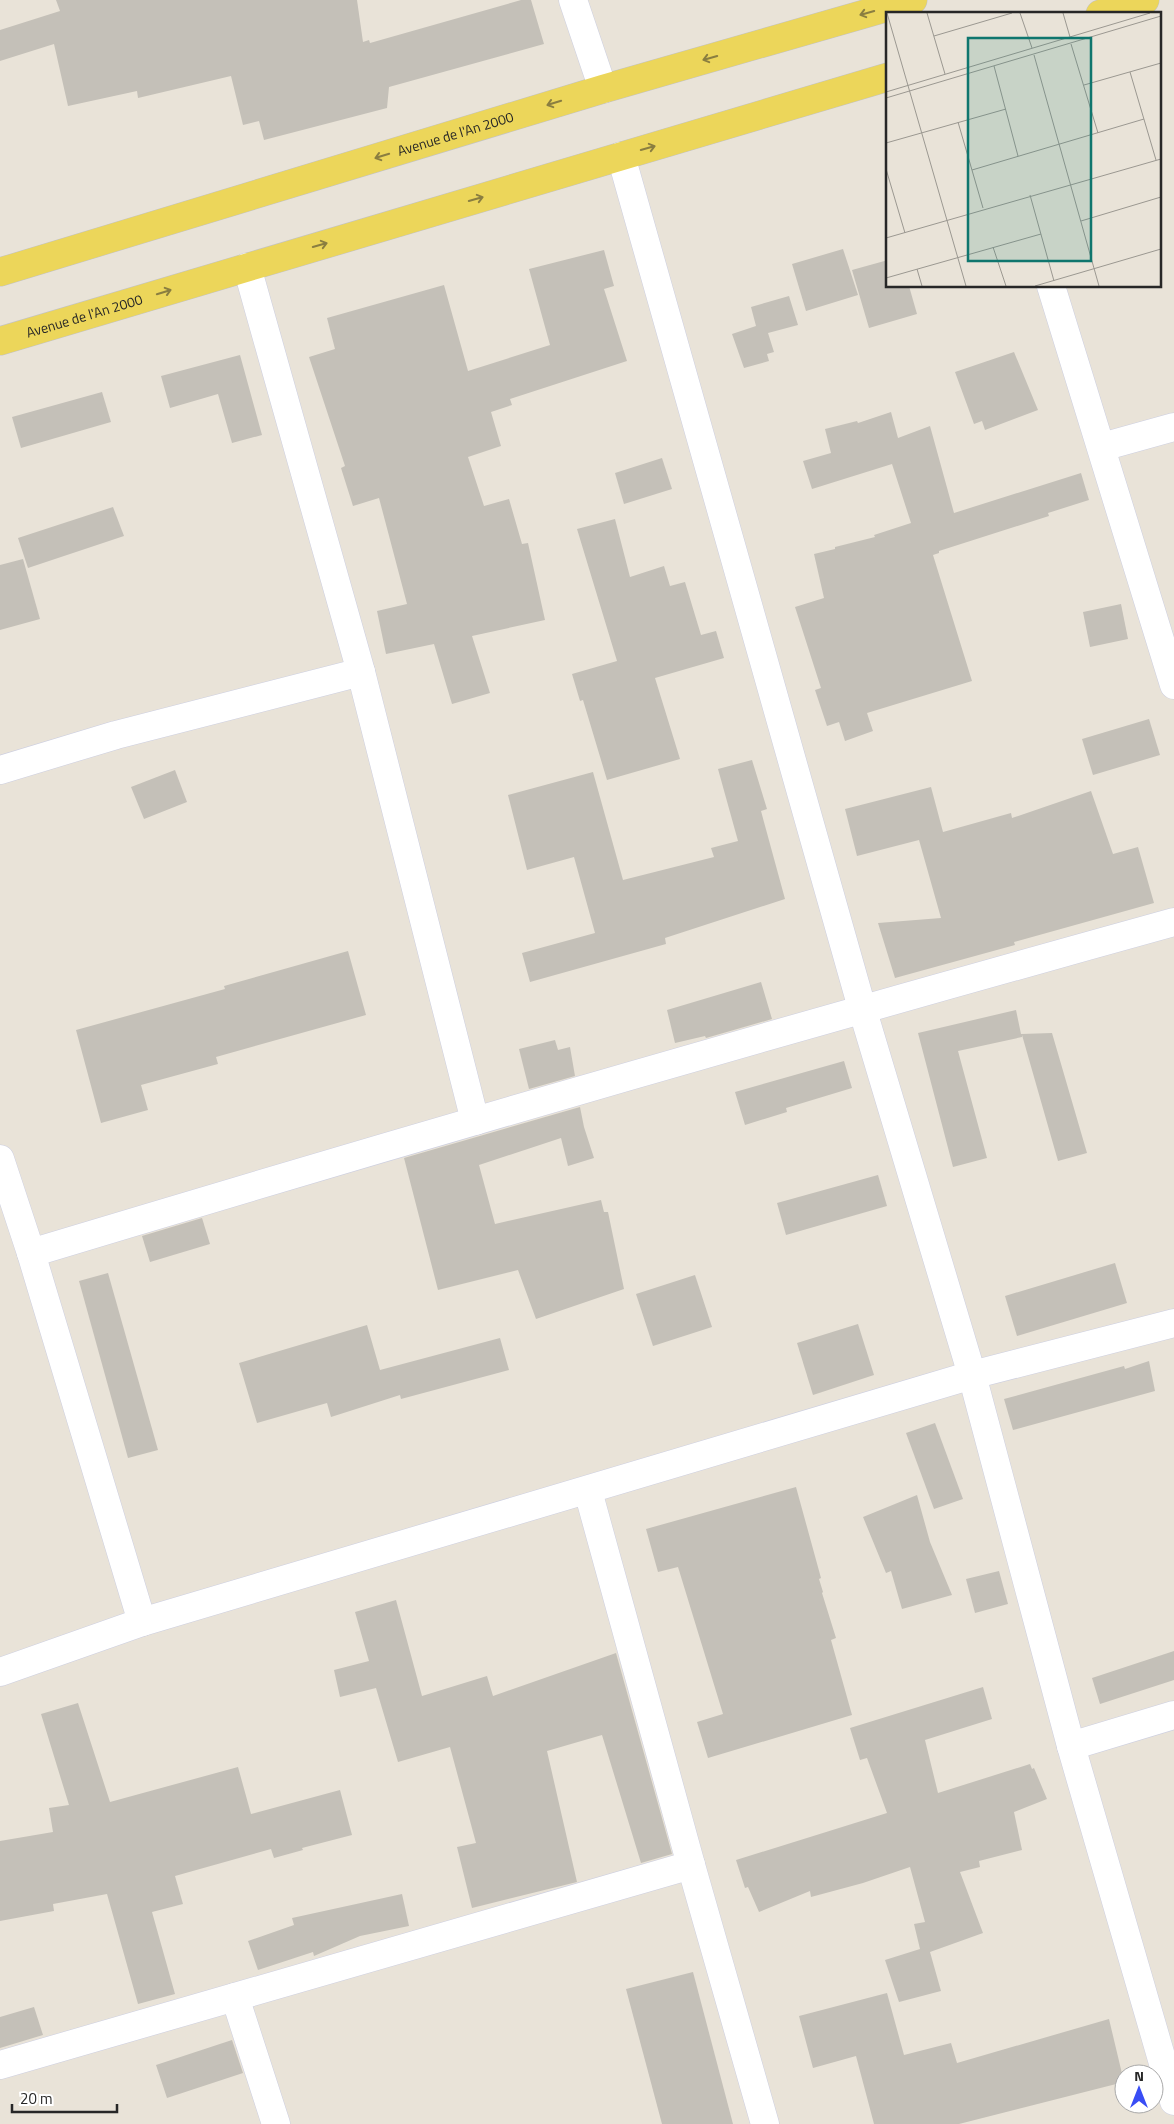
<svg xmlns="http://www.w3.org/2000/svg" width="1174" height="2124" font-family="'Titillium Web',sans-serif">
<style>
.building{fill:#c4c0b8}
.lines{fill:none;stroke-linecap:round;stroke-linejoin:round}
.minor-casing{stroke:#cdcfe0;stroke-width:29}
.primary-casing{stroke:#c3c3c3;stroke-width:29}
.minor{stroke:#fff;stroke-width:28}
.primary{stroke:#ecd65a;stroke-width:28}
.oneway{stroke:#8a7e40}
.labels{text-anchor:middle;stroke-width:5;stroke-linejoin:round;paint-order:stroke}
.street-label{font-size:14px;fill:#272727;stroke:#fff}
.inset-road{fill:none;stroke:#9b9891;stroke-width:1}
.view{fill:#0f766e;fill-opacity:0.15;stroke:#0f766e;stroke-width:2.5}
.inset-edge{fill:none;stroke:#272727;stroke-width:2.5}
</style>
<rect width="100%" height="100%" fill="#e9e3d8"/>
<!-- building -->
<g class="building">
<polygon points="56,0 357,0 363,42 369,40 370,43 521,0 531,0 544,44 389,87 387,108 264,140 259,121 243,125 231,76 138,98 137,91 68,106 54,44 0,61 0,30 60,11"/>
<polygon points="843,249 858,295 806,311 792,264"/>
<polygon points="604,250 614,286 604,289 627,361 510,399 512,405 491,412 501,446 468,457 484,506 509,499 522,544 528,543 545,620 472,636 490,693 452,704 434,644 386,654 377,611 407,604 379,498 353,506 341,468 345,466 309,357 335,349 327,318 444,285 468,371 550,345 529,269"/>
<polygon points="888,260 888,286 909,286 917,314 869,328 852,270"/>
<polygon points="789,296 798,325 768,333 774,352 767,354 769,361 744,368 732,334 756,326 751,307"/>
<polygon points="1014,352 1038,410 985,430 982,421 974,424 955,372"/>
<polygon points="240,355 262,435 232,443 218,394 170,408 161,376"/>
<polygon points="102,392 111,422 21,448 12,417"/>
<polygon points="891,412 898,438 930,426 954,513 1081,473 1089,500 1048,513 1049,516 939,551 939,553 933,555 972,681 867,713 873,731 845,741 839,722 827,726 815,690 821,688 795,607 824,598 814,554 835,549 835,547 875,537 874,535 911,523 892,464 812,489 803,461 831,453 825,429 857,421 858,423"/>
<polygon points="662,458 672,489 624,504 615,473"/>
<polygon points="113,507 124,536 28,568 18,538"/>
<polygon points="615,519 630,577 664,566 670,586 685,582 701,635 716,631 724,658 655,678 680,759 607,780 583,700 580,701 572,674 617,661 577,529"/>
<polygon points="23,559 40,619 0,630 0,565"/>
<polygon points="1121,604 1128,639 1090,647 1083,612"/>
<polygon points="1149,719 1160,755 1093,775 1082,739"/>
<polygon points="752,760 767,809 761,811 785,899 665,938 666,944 530,982 522,953 595,933 574,857 527,870 508,795 593,772 623,880 714,857 711,848 738,841 718,769"/>
<polygon points="175,770 187,802 144,819 131,787"/>
<polygon points="931,787 943,832 1011,813 1012,818 1091,791 1113,854 1138,847 1154,903 1014,942 1015,945 895,978 878,923 941,918 919,840 857,856 845,809"/>
<polygon points="348,951 366,1015 216,1057 218,1064 141,1085 148,1110 101,1123 76,1030 225,989 224,986"/>
<polygon points="761,982 772,1019 706,1038 705,1036 675,1043 667,1010"/>
<polygon points="1016,1010 1021,1034 1052,1033 1087,1153 1058,1161 1022,1035 1022,1037 958,1051 987,1158 953,1167 918,1033"/>
<polygon points="555,1040 558,1050 570,1047 575,1076 529,1089 519,1049"/>
<polygon points="844,1061 852,1088 786,1108 787,1112 745,1125 735,1092"/>
<polygon points="580,1107 584,1127 594,1158 568,1166 561,1138 479,1165 495,1224 601,1200 604,1212 608,1212 624,1289 536,1319 518,1270 438,1290 404,1158"/>
<polygon points="878,1175 887,1206 786,1235 777,1203"/>
<polygon points="202,1218 210,1244 150,1262 142,1236"/>
<polygon points="1115,1263 1127,1303 1017,1336 1005,1296"/>
<polygon points="108,1273 158,1450 128,1458 79,1281"/>
<polygon points="695,1275 712,1327 653,1346 636,1294"/>
<polygon points="858,1324 874,1375 813,1395 797,1343"/>
<polygon points="367,1325 380,1370 500,1338 509,1370 401,1399 400,1395 331,1417 327,1403 257,1423 239,1363"/>
<polygon points="1149,1361 1155,1391 1013,1430 1004,1399 1124,1366 1125,1369"/>
<polygon points="935,1423 963,1499 934,1509 906,1433"/>
<polygon points="796,1487 821,1578 819,1579 823,1592 822,1593 836,1638 831,1640 852,1715 708,1758 697,1722 723,1714 678,1567 658,1572 646,1529"/>
<polygon points="917,1495 930,1542 952,1595 902,1609 891,1571 886,1573 863,1517"/>
<polygon points="999,1571 1008,1604 975,1613 966,1579"/>
<polygon points="396,1600 422,1696 487,1676 493,1696 616,1653 672,1854 641,1863 602,1735 547,1751 577,1882 472,1908 457,1847 476,1843 450,1747 398,1762 376,1688 340,1697 334,1670 369,1661 355,1612"/>
<polygon points="1174,1651 1174,1680 1100,1704 1092,1678"/>
<polygon points="983,1687 992,1719 925,1740 938,1793 1030,1764 1032,1769 1034,1768 1047,1799 1014,1812 1022,1850 979,1861 980,1867 960,1872 983,1933 930,1952 941,1991 899,2002 885,1960 920,1949 914,1924 925,1922 910,1867 863,1883 811,1897 810,1891 759,1912 748,1887 745,1888 736,1860 887,1813 867,1758 860,1760 850,1728"/>
<polygon points="78,1703 110,1802 238,1767 251,1814 340,1790 352,1835 302,1848 303,1850 274,1858 271,1849 175,1876 183,1904 152,1912 175,1994 138,2004 107,1894 53,1904 54,1911 0,1921 0,1841 53,1832 49,1808 69,1805 41,1714"/>
<polygon points="402,1894 409,1926 360,1936 314,1956 313,1952 258,1970 248,1941 294,1925 292,1918"/>
<polygon points="693,1972 733,2124 662,2124 626,1989"/>
<polygon points="887,1993 904,2055 951,2043 957,2063 1109,2019 1124,2082 959,2124 874,2124 856,2056 813,2068 799,2016"/>
<polygon points="34,2007 43,2035 0,2048 0,2017"/>
<polygon points="232,2040 243,2073 167,2098 156,2065"/>
</g>
<g class="lines">
<defs>
<g id="minor">
<polyline points="573,0 603,89"/>
<polyline points="621,156 862,1008 972,1375 1071,1746 1174,2101"/>
<polyline points="247,267 361,672 475,1121"/>
<polyline points="1051,286 1174,685"/>
<polyline points="1102,447 1174,427"/>
<polyline points="0,770 116,735 361,672"/>
<polyline points="0,1159 31,1253 142,1622"/>
<path d="M31,1253c380,-115 761,-225 1143,-331"/>
<polyline points="588,1491 691,1865 765,2124"/>
<polyline points="0,1672 142,1622 972,1375 1174,1323"/>
<polyline points="1071,1746 1174,1715"/>
<polyline points="235,1997 276,2124"/>
<polyline points="0,2065 691,1865"/>
</g>
<g id="primary">
<polyline points="1100,14 1145,0"/>
<path id="s1" d="M0,272l603,-183 310,-89"/>
<path id="s2" d="M0,341l888,-264"/>
</g>
</defs>
<!-- minor casing -->
<use href="#minor" class="minor-casing"/>
<!-- primary casing -->
<use href="#primary" class="primary-casing"/>
<!-- minor -->
<use href="#minor" class="minor"/>
<!-- primary -->
<use href="#primary" class="primary"/>
</g>
<!-- one-way arrows -->
<defs><path id="oneway-shaft" d="M-6 0H5M1.5-3L5.5 0L1.5 3" fill="none" stroke-width="1.6" stroke-linecap="round" stroke-linejoin="round" transform="scale(1.25)"/></defs>
<g class="oneway">
<use href="#oneway-shaft" transform="translate(867 13) rotate(164)"/>
<use href="#oneway-shaft" transform="translate(710 58) rotate(164)"/>
<use href="#oneway-shaft" transform="translate(554 103) rotate(163)"/>
<use href="#oneway-shaft" transform="translate(648 148) rotate(-16)"/>
<use href="#oneway-shaft" transform="translate(382 156) rotate(163)"/>
<use href="#oneway-shaft" transform="translate(476 199) rotate(-16)"/>
<use href="#oneway-shaft" transform="translate(320 245) rotate(-16)"/>
<use href="#oneway-shaft" transform="translate(164 292) rotate(-17)"/>
</g>
<g class="labels">
<!-- street labels -->
<g class="street-label">
<text dy="5" stroke="none"><textPath href="#s1" startOffset="476">Avenue de l'An 2000</textPath></text>
<text dy="5" stroke="none"><textPath href="#s2" startOffset="88">Avenue de l'An 2000</textPath></text>
</g>
</g>
<!-- overview -->
<g transform="translate(886 12)">
<rect width="275" height="275" fill="#e9e3d8"/>
<path class="inset-road" d="M1,1l79,273M41,1l18,61M134,1l12,35M177,1l7,24M48,24l78,-23M185,32l27,89M148,43l65,231M108,54l24,90M244,60l26,88M198,73l77,-22M0,80l264,-79M0,86l275,-82M72,110l25,86M0,131l120,-34M0,157l19,64M86,158l172,-51M144,183l24,86M195,209l80,-24M0,226l275,-79M107,235l13,39M31,257l5,17M0,266l155,-44M149,274l126,-37"/>
<path class="view" d="M82,26h123v223h-123z"/>
<rect width="275" height="275" class="inset-edge"/>
</g>
<!-- north arrow -->
<g transform="translate(1139 2089)"><circle r="24" fill="#ffffff" stroke="#a9a9a9"/>
<path d="M0-4L9 19L0 12L-9 19Z" fill="#394df5"/>
<text y="-8" font-size="14" font-weight="bold" text-anchor="middle" fill="#272727">N</text>
</g>
<!-- scale -->
<path d="M12 2104v8h105v-8" fill="none" stroke="#272727" stroke-width="2.5"/>
<text x="20" y="2104" font-size="15" fill="#272727" stroke="#ffffff" stroke-width="4" paint-order="stroke">20 m</text>
</svg>
